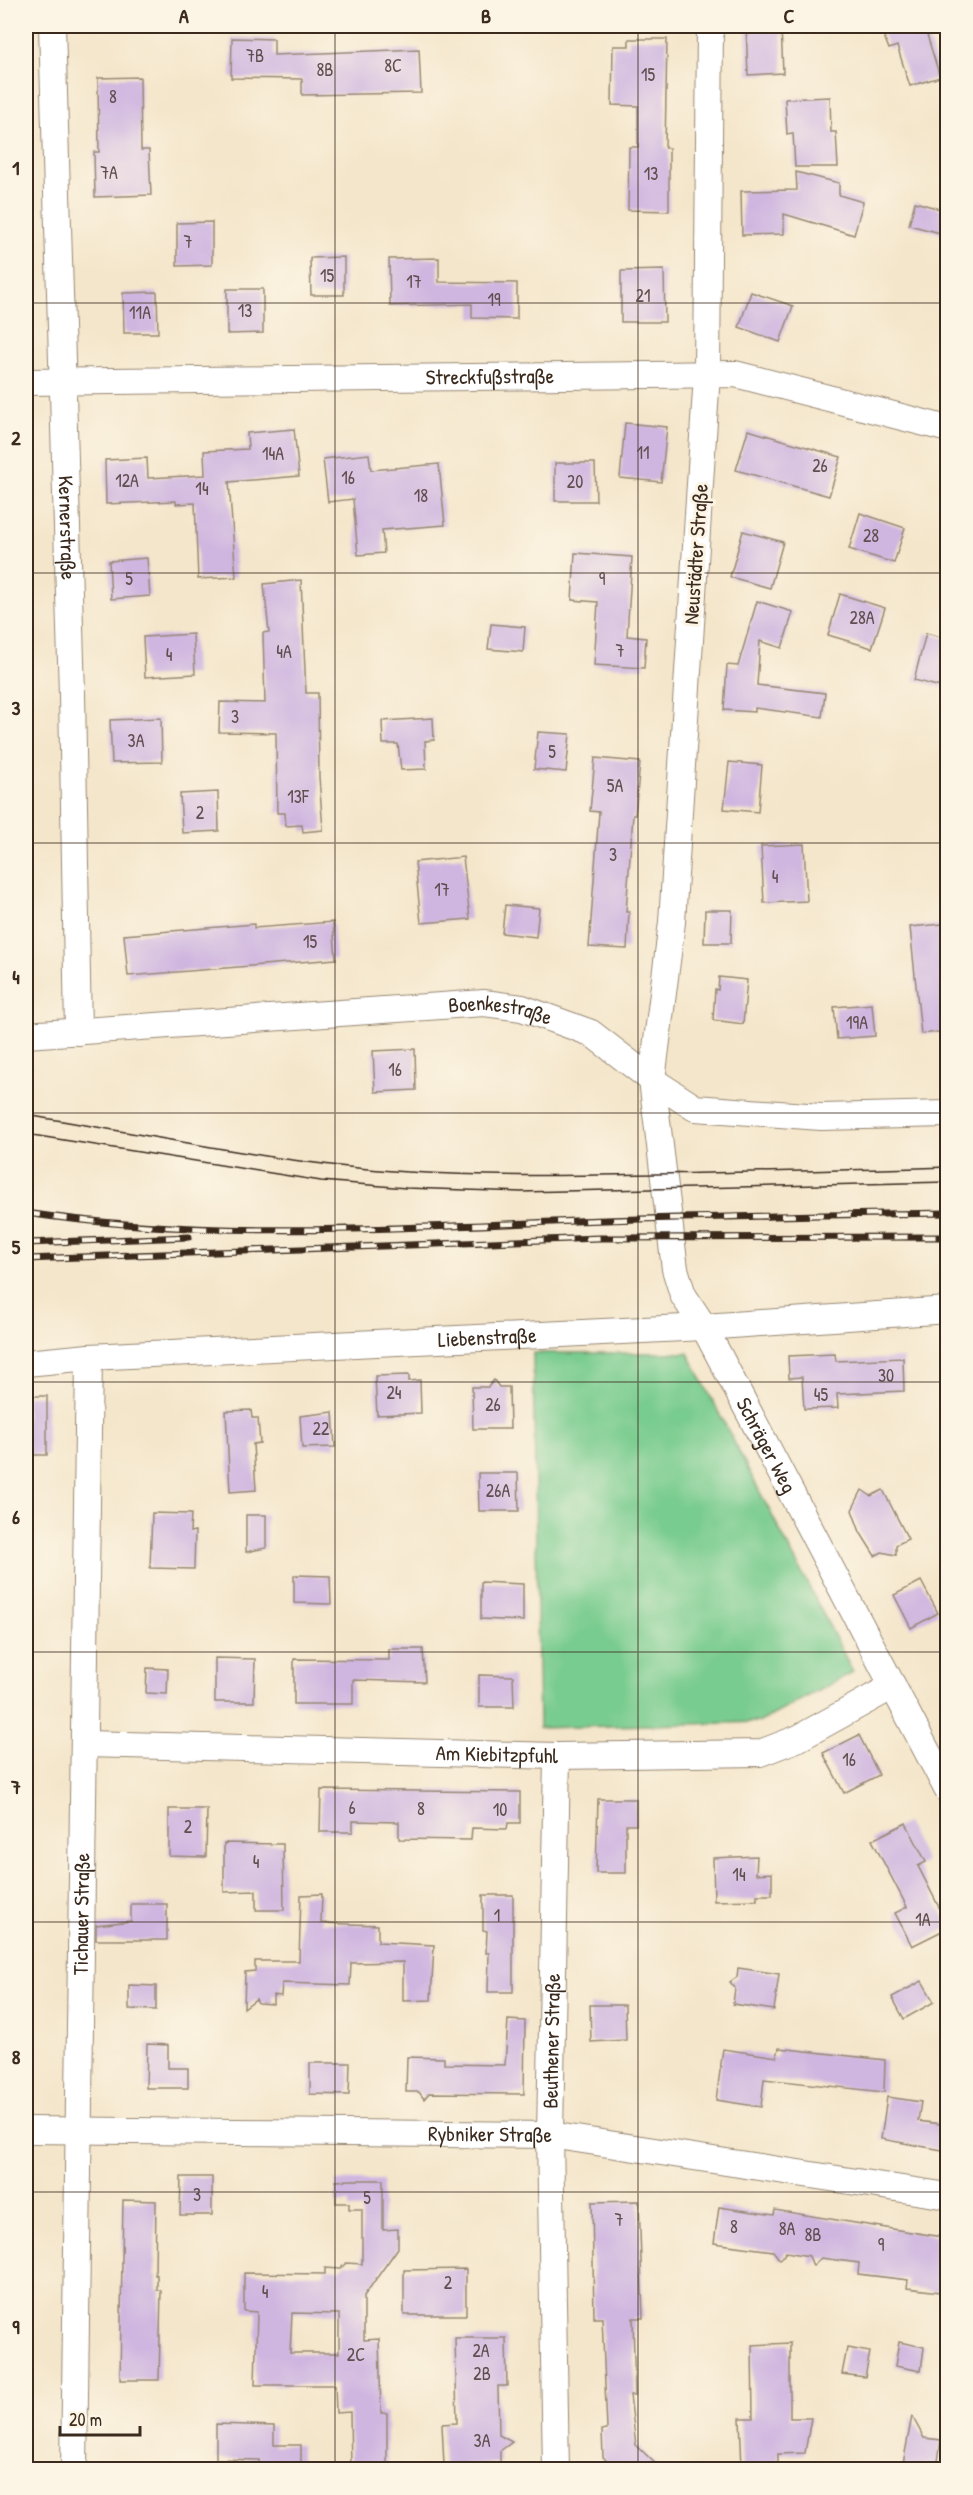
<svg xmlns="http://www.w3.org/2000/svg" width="973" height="2495" font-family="'Patrick Hand',sans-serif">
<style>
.green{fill:#79cc8f;stroke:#5a7b56;stroke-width:1.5}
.building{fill:#cfb6e0;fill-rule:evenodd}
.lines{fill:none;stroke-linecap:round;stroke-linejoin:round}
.street-casing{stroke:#988874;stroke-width:28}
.street{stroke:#fff;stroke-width:26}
.tram{stroke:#3b2a1e;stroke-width:1.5}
.rail-casing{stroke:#3b2a1e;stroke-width:7}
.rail{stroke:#fcf5e5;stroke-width:4.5;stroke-dasharray:14;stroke-linecap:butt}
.grid{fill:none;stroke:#3b2a1e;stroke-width:1.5;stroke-opacity:0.55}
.labels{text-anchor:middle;stroke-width:6;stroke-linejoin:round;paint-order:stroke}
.number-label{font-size:18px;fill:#604d4e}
.street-label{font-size:21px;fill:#3b2a1e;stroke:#fcf5e5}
.neatline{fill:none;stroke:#3b2a1e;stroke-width:2}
.grid-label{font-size:20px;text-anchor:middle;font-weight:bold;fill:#3b2a1e}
</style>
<rect width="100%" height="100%" fill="#fcf5e5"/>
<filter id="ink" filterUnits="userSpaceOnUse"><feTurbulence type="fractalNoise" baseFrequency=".0167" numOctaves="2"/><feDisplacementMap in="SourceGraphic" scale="12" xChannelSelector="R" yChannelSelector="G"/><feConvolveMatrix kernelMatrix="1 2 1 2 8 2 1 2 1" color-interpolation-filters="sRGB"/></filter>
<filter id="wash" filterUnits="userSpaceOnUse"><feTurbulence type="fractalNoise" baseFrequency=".008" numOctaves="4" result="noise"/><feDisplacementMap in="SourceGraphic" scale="24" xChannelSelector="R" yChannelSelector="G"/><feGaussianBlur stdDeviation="1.35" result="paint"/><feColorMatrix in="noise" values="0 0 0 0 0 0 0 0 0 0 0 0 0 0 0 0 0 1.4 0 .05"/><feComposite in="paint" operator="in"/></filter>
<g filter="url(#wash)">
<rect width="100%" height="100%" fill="#f4e6cb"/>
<!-- green -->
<polygon class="green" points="533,1353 688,1353 853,1672 760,1722 539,1728"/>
<g id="blocks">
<!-- building -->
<g class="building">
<polygon points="746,26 781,26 783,73 748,75"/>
<polygon points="880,26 945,26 946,28 927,35 940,77 910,86 897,46 889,49"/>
<polygon points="232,38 274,39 274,55 419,49 421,93 302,95 302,79 231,78"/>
<polygon points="629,39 667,39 665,148 669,148 669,211 628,210 629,147 638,147 638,106 612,105 613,46 629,46"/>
<polygon points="140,77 141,150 149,150 151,195 95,197 94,152 99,152 98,78"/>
<polygon points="830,97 831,132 836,132 838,167 795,167 793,133 787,134 785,99"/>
<polygon points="796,172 839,183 839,195 863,202 854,235 784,214 784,234 742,235 741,191 797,190"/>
<polygon points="915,202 947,211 944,234 909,225"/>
<polygon points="212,222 212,265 177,266 177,223"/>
<polygon points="344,257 344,295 311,295 310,258"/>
<polygon points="439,258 439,282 517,283 517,319 472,318 472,304 390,306 389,259"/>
<polygon points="664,270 665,322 621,322 621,271"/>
<polygon points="227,289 263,289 263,333 227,334"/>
<polygon points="157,292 158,333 124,333 123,293"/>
<polygon points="751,292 793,306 780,342 739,327"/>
<polygon points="625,423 667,427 661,482 620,478"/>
<polygon points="294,429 299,476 229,482 236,577 198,579 195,503 176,504 176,501 106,504 105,460 147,458 148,478 205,475 204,451 248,449 247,433"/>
<polygon points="748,430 841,457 829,496 736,470"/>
<polygon points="369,454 371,470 439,464 445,525 382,530 384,553 358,555 353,499 328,502 323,459"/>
<polygon points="555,463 595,463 596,501 555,501"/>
<polygon points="860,513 905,528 894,563 849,549"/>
<polygon points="743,531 783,542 770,588 730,577"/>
<polygon points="575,553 632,557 627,636 646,638 644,668 594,665 598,602 572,600"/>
<polygon points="147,558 150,596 111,599 109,561"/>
<polygon points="301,580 306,693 318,693 319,777 323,830 303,832 302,825 286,826 285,813 277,813 276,733 219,732 220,702 265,703 263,633 269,632 264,584"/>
<polygon points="840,594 885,608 872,648 828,635"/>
<polygon points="757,601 793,612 782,648 760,641 757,685 825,693 822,717 755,708 755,712 724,710 727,665 738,666"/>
<polygon points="491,624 525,627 523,652 488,649"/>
<polygon points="926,633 948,639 948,689 914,680"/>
<polygon points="193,634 195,674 145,677 143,637"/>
<polygon points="161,718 162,762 112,763 110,720"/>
<polygon points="433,718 434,740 425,741 426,769 401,770 398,744 383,744 382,721"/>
<polygon points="538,732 570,734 566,772 534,769"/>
<polygon points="595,758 640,762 635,815 633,815 626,912 629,912 627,949 589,947 599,812 590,811"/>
<polygon points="729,762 762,765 758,812 724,809"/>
<polygon points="218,792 219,831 182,833 180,794"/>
<polygon points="804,844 807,901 764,903 761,846"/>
<polygon points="463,857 470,919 421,923 415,862"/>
<polygon points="505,905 539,908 536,937 502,933"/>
<polygon points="705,910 732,910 731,943 704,943"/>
<polygon points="333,922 336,959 128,976 124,935 254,924 254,928"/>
<polygon points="943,924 948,970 948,1031 921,1034 910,927"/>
<polygon points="719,977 747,980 743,1024 713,1020 715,989 718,990"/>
<polygon points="872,1004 875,1036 837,1039 834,1007"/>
<polygon points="415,1049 416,1090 375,1092 373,1051"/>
<polygon points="835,1354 836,1361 903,1358 904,1391 837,1394 838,1408 804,1409 802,1377 789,1378 788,1356"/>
<polygon points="409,1375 409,1381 420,1380 421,1413 377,1415 375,1376"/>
<polygon points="494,1380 499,1387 509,1387 510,1429 473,1429 472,1387 488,1387"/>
<rect x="26" y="1396" width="21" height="59"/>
<polygon points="251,1410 252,1418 258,1418 260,1443 253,1444 256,1490 230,1492 226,1411"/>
<polygon points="333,1412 335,1447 302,1448 300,1416"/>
<polygon points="478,1473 518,1473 519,1511 479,1511"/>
<polygon points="862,1490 871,1496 883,1490 908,1539 896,1545 896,1555 882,1552 875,1556 860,1532 852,1510"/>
<polygon points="152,1513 191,1514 190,1532 195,1531 194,1569 150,1568"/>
<polygon points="246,1515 266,1515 266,1548 246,1552"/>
<polygon points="294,1575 330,1576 331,1604 294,1603"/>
<polygon points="921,1581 938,1613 911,1628 894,1595"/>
<polygon points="481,1582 523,1584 523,1621 481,1619"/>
<polygon points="389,1649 423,1649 425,1682 353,1680 353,1704 294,1704 294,1659 389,1660"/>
<polygon points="215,1658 255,1659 254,1702 215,1702"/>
<polygon points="147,1668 168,1669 167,1694 146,1693"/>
<polygon points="479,1675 513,1676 514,1707 479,1707"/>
<polygon points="859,1735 879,1775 844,1793 823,1753"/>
<polygon points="321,1790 520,1792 520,1823 508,1823 507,1829 472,1828 471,1840 399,1839 399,1822 353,1821 353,1832 320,1832"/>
<polygon points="598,1799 636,1799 636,1825 626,1825 626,1873 596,1873"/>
<polygon points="169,1809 207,1809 206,1857 169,1856"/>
<polygon points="906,1823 926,1862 918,1866 948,1925 948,1928 912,1946 895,1913 907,1907 872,1840"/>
<polygon points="224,1843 283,1844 284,1910 256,1910 256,1891 224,1892"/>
<polygon points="757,1856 756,1874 772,1873 772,1895 757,1895 757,1900 714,1901 713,1858"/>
<polygon points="322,1894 321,1923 378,1925 378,1942 434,1945 431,2000 403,2001 403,1962 351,1963 350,1985 282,1983 281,1996 273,1995 273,2004 258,2003 256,1999 244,2008 245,1972 255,1971 255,1961 299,1961 301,1895"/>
<polygon points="483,1895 513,1895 513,1992 488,1992 489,1953 486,1953 487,1931 483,1930"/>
<polygon points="131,1904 167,1904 167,1940 96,1940 96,1925 131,1921"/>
<polygon points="738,1968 779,1974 774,2010 733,2004 735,1988 730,1982 737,1977"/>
<polygon points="922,1981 934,2002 904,2019 892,1997"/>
<polygon points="129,1985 156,1986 156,2010 129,2009"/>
<polygon points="590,2005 625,2005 626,2040 591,2042"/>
<polygon points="508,2020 525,2021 524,2094 429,2093 424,2099 419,2092 406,2092 407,2057 444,2058 444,2064 505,2065"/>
<polygon points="147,2044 168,2045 168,2068 188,2068 188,2088 146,2088"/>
<polygon points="779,2048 885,2060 884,2092 764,2079 761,2107 716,2100 723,2049 777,2057"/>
<polygon points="310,2063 350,2063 349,2095 310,2094"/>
<polygon points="887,2097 921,2102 918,2121 948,2125 948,2151 881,2139"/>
<polygon points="181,2177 212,2177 212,2215 180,2215"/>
<path d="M350,2180h33v50l15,-1v19l-34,48v44l15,-1 2,74h6v56h-36l-1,-57 -14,1 -1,-28h-80l2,-73 -13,-1v-38l81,1v-6l15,1 6,-6 16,1v-55h-13v-6h-13v-22zM292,2313l47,1v39h-49z"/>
<polygon points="123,2200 156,2201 155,2275 157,2275 157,2290 161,2290 159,2380 120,2380"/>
<polygon points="639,2201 643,2318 633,2318 635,2395 630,2395 636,2445 661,2469 615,2469 603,2457 602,2430 607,2429 602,2318 594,2318 592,2202"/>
<polygon points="719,2207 774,2215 775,2210 948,2238 948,2293 907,2288 908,2280 858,2274 859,2263 821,2258 813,2266 809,2256 786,2252 780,2260 773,2251 714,2243"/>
<polygon points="466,2269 466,2315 404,2315 404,2270"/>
<polygon points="455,2338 506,2338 507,2386 498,2386 499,2435 512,2442 500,2451 500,2463 444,2465 442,2424 457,2423"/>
<polygon points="899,2342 924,2347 921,2371 895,2366"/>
<polygon points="790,2343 790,2418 811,2418 805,2453 778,2454 778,2469 742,2469 740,2418 753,2418 752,2345"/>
<polygon points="847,2348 870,2352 865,2377 842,2374"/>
<polygon points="912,2416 924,2438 941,2440 937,2469 902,2469"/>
<polygon points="216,2424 274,2426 274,2445 301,2445 301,2469 259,2469 259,2460 216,2459"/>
</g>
</g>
</g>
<g filter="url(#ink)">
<use href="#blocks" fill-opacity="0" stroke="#988874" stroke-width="1.5"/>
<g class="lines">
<defs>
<g id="street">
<path id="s1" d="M52,26l20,668 6,338"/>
<path id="s2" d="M710,26l-3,348 -35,548 -20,158 23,189 8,26 21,32 244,464"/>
<path id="s3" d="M26,382l709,-8 213,55"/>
<path id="s4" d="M26,1035l458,-32 38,5 69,25 61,47 43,28 126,9 127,-3"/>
<path id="s5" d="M26,1363l63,-6 615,-30 244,-17"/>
<path id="s6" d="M85,1744l472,12 203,-3 39,-15 94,-52"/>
<path id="s7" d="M26,2130l524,5 398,61"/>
<path id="s8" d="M74,2470l15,-1113"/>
<path id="s9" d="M556,2470l-6,-335 7,-379"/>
</g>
</defs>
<!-- street casing -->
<use href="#street" class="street-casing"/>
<!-- street -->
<use href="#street" class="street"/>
<!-- tram -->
<g class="tram">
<path d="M26,1115c126,20 253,49 382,57 100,6 201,3 302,1 79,-2 158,-3 238,-6"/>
<polyline points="26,1134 321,1181 406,1188 521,1192 948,1182"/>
</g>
<defs>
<g id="rail">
<path d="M26,1213c175,26 351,16 527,9 132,-5 263,-7 395,-9"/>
<polyline points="26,1243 189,1237"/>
<polyline points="26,1259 600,1238 948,1237"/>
</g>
</defs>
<!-- rail casing -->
<use href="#rail" class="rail-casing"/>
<!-- rail -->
<use href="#rail" class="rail"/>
</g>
</g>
<!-- grid -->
<path class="grid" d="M335,26v2444M638,26v2444M26,303h922M26,573h922M26,843h922M26,1113h922M26,1382h922M26,1652h922M26,1922h922M26,2192h922"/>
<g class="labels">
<!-- number labels -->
<g class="number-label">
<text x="255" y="62">7B</text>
<text x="393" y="72">8C</text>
<text x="325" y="76">8B</text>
<text x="648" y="81">15</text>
<text x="113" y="103">8</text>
<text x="109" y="179">7A</text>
<text x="651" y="180">13</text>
<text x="188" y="248">7</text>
<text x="327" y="282">15</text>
<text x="414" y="288">17</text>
<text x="643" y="302">21</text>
<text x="494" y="306">19</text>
<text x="245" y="317">13</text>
<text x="140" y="319">11A</text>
<text x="643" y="459">11</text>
<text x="273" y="460">14A</text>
<text x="820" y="472">26</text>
<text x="348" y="484">16</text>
<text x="127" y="487">12A</text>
<text x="575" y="488">20</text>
<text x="202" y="495">14</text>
<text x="421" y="502">18</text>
<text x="871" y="542">28</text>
<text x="129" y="585">5</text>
<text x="602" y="585">9</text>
<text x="862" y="624">28A</text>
<text x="620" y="657">7</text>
<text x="284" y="658">4A</text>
<text x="169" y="661">4</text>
<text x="235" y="723">3</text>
<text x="136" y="747">3A</text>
<text x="552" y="758">5</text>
<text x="615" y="792">5A</text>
<text x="298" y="803">13F</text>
<text x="200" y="819">2</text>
<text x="613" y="861">3</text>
<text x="775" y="883">4</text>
<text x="442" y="896">17</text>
<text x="310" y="948">15</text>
<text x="857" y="1029">19A</text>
<text x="395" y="1076">16</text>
<text x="886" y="1382">30</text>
<text x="394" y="1399">24</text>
<text x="821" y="1401">45</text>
<text x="493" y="1411">26</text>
<text x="321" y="1435">22</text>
<text x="498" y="1497">26A</text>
<text x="849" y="1766">16</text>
<text x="352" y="1814">6</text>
<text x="421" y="1815">8</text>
<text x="500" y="1816">10</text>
<text x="188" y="1833">2</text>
<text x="256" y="1868">4</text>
<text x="739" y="1881">14</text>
<text x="497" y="1922">1</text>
<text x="923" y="1926">1A</text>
<text x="197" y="2201">3</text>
<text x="367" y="2204">5</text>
<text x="619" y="2226">7</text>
<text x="734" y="2233">8</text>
<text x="787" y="2235">8A</text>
<text x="813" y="2241">8B</text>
<text x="881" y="2251">9</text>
<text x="448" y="2289">2</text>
<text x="265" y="2298">4</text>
<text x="481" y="2357">2A</text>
<text x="356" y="2361">2C</text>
<text x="482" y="2380">2B</text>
<text x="482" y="2447">3A</text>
</g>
<!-- street labels -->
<g class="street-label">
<text dy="7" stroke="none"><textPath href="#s3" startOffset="464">Streckfußstraße</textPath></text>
<text dy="7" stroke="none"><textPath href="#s1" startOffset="502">Kernerstraße</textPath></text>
<text transform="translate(696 554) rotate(-86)" y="7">Neustädter Straße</text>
<text dy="7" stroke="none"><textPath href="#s4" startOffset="476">Boenkestraße</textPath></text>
<text dy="7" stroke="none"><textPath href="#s5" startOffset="462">Liebenstraße</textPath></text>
<text dy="7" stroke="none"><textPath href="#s2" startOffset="1446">Schräger Weg</textPath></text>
<text dy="7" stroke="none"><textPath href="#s6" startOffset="412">Am Kiebitzpfuhl</textPath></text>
<text dy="7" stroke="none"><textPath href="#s8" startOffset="556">Tichauer Straße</textPath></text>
<text dy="7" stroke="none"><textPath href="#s9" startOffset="429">Beuthener Straße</textPath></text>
<text dy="7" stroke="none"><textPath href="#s7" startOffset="464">Rybniker Straße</textPath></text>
</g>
</g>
<!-- margin -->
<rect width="973" height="2495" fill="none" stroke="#fcf5e5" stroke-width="66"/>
<!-- scale -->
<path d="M60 2426v9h80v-9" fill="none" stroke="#3b2a1e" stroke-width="3"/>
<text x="69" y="2426" font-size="18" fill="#3b2a1e" stroke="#fcf5e5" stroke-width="4.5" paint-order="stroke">20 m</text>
<rect x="33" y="33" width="907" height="2429" class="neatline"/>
<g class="grid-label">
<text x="184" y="23">A</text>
<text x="486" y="23">B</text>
<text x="789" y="23">C</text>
<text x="16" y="175">1</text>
<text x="16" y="445">2</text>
<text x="16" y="715">3</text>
<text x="16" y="984">4</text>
<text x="16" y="1254">5</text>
<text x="16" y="1524">6</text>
<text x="16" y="1794">7</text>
<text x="16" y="2064">8</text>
<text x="16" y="2334">9</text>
</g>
</svg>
